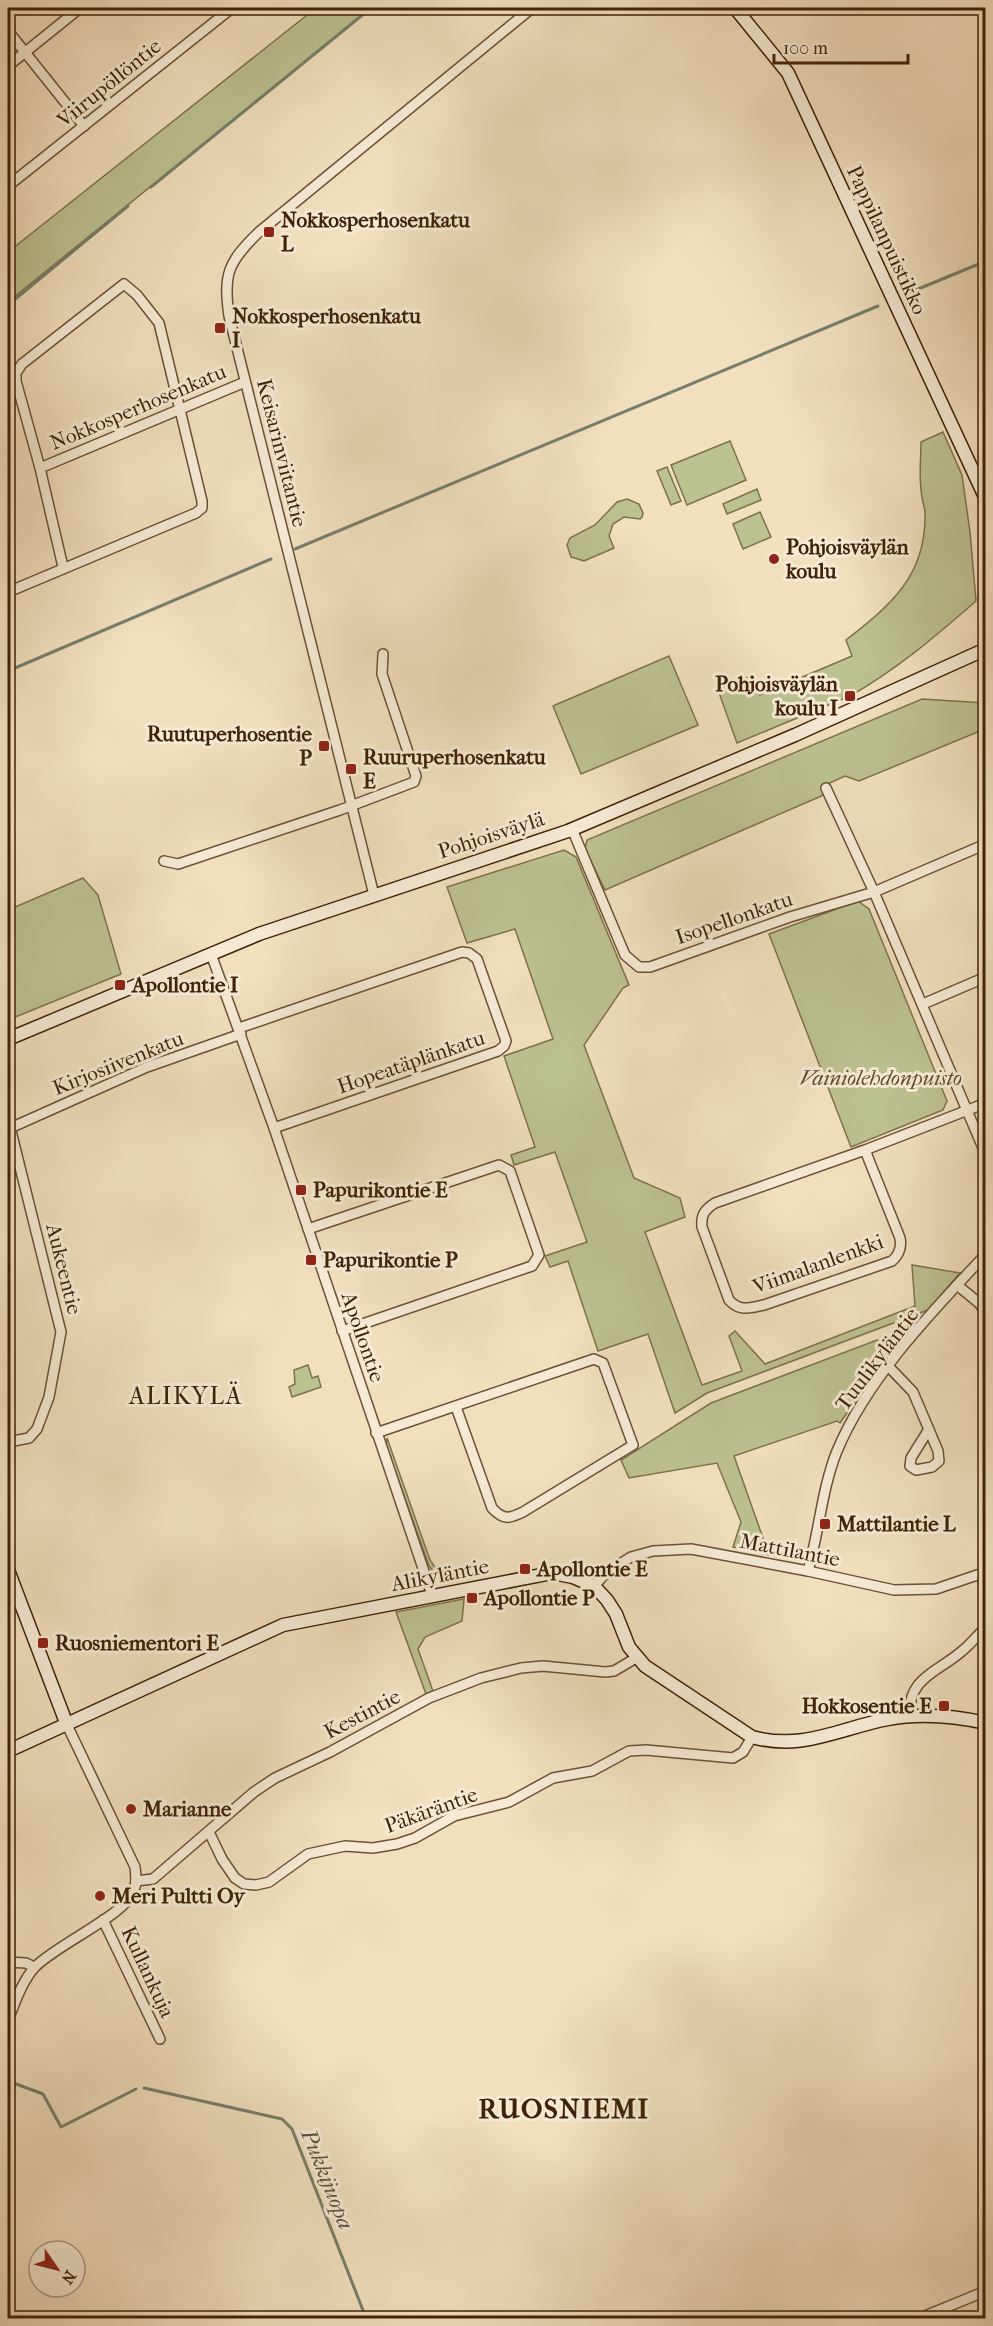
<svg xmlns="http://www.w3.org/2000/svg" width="993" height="2326" font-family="'IM FELL French Canon',serif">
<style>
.green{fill:#bcc190;stroke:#7e724c;stroke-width:1.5}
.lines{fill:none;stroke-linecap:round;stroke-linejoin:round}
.stream{stroke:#767f6d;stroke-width:3}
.street-casing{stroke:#6c5136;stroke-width:12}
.secondary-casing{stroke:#3f2208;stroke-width:15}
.street{stroke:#f6ead5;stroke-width:9}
.secondary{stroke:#f6ead5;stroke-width:12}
.poi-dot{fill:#8f2418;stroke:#f6ead5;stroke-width:2}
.labels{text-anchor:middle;stroke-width:6;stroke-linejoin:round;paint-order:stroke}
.street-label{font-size:21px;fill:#3f2208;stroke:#f6ead5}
.poi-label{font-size:21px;font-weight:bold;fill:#3f2208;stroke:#f6ead5;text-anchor:start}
.park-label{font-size:21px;font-style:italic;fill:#5e4a2a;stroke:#f6ead5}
.water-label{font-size:22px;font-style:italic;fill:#5b503b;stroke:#f6ead5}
.quarter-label{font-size:24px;letter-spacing:1.5px;fill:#3f2208;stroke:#f6ead5}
.district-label{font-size:27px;font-weight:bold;letter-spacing:1.5px;fill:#3f2208;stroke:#f6ead5}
</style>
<rect width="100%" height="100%" fill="#f1dfbe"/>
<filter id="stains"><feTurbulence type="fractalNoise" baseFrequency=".00333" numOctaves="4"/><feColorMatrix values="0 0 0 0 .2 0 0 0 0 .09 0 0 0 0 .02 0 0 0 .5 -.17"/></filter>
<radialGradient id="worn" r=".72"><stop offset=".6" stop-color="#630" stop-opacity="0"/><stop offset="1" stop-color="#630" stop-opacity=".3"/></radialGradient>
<!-- green -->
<g class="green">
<polygon points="316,8 371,8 8,302 8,252"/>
<path d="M943,432l19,43 8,57 6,69c-40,35 -80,69 -126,95l-113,47 -19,-53 33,-14 9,19 92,-39 -6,-16c45,-35 81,-65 79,-128 -1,-8 -4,-16 -4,-23 -2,-16 0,-32 0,-47z"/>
<polygon points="730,441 746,480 687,505 671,465"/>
<polygon points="667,467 681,501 671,505 657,471"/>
<polygon points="757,489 761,500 727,514 723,504"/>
<polygon points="627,499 639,504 643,513 642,517 640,519 624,517 613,524 609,536 614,548 584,561 571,557 567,545 570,538 595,525 617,502"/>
<polygon points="760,512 771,537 743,549 733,524"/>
<polygon points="669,656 698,725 581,774 553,706"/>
<polygon points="922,699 985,703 985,729 859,781 845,776 823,786 826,794 605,890 585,849 587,840"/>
<polygon points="564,850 576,857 629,985 623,988 584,1045 634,1178 680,1198 685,1217 645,1232 702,1385 742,1371 729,1336 735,1331 765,1364 915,1306 912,1265 960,1273 928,1310 707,1393 675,1413 648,1334 598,1351 568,1261 550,1267 545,1256 587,1242 555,1152 514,1165 511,1155 535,1147 504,1056 553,1039 515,929 467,943 447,887"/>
<polygon points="83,878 98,895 121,974 8,1020 8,910"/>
<polygon points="858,901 869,909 947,1101 943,1110 851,1147 769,934"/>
<polygon points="877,1340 890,1348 890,1350 840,1423 837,1421 734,1456 769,1555 733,1547 741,1522 717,1463 629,1478 621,1460 711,1403"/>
<polygon points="308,1365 312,1378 318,1376 321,1387 292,1397 289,1387 295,1384 294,1370"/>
<polygon points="387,1438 430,1560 441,1576 437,1577 429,1566 386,1445"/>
<polygon points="464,1599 462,1621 425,1637 418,1649 433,1691 426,1694 396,1612"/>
</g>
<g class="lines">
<!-- stream -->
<g class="stream">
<polyline points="151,187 371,8"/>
<polyline points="906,294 986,261"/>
<polyline points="8,305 128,206"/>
<polyline points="295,549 878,306"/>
<polyline points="8,671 271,559"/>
<polyline points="8,2081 43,2094 61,2127 136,2089"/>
<polyline points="144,2088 282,2119 292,2129 366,2318"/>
</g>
<defs>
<g id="street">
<polyline points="8,31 84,126"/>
<polyline points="8,66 80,8"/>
<polyline points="8,186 232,8"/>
<polyline points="63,567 40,468 245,382"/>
<polyline points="8,592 196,513 202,508 202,501 159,323 137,295 124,284 22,364 16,373 16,381 40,468"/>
<polyline points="826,788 874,892 986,1155"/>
<polyline points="572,829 625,955 639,967 650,967 790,917 874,892 986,844"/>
<polyline points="164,861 178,864 340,810 414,782 416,776 382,674 383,654"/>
<path d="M374,895l-145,-579c-6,-42 -1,-54 30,-84l273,-224"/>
<polyline points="211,954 274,1128 432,1595"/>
<polyline points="923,1004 986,977"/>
<polyline points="239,1028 462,952 469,953 477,959 506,1041 504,1046 498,1051 274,1128"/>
<polyline points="8,1119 61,1332 49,1397 37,1429 29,1438 8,1442"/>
<polyline points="8,1129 147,1067 241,1034"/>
<path d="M865,1150l35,88c2,10 -1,17 -8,23l-128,44c-15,3 -24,7 -35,-5l-27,-73c-1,-12 2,-17 13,-24l150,-53 121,-47"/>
<polyline points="308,1229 499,1165 510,1171 539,1255 532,1266 342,1331"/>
<polyline points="957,1285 979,1303 986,1313"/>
<polyline points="889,1367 913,1392 938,1451 939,1461 932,1467 916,1470 910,1466 911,1458 929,1429"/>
<path d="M376,1433l218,-74 9,4 30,82 -110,67c-14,7 -20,8 -31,-4l-36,-101"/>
<path d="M808,1571c11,-39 14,-83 29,-120 31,-74 95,-139 149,-197"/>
<polyline points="594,1586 607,1572 631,1557 653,1551 691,1549 808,1571 894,1590 936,1589 986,1572"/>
<path d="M910,1716c-3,-39 30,-45 52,-65 9,-7 15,-16 24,-23"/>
<polyline points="209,1832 222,1859 235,1878 244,1884 256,1885 269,1882 308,1854 345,1846 373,1848 397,1844 415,1838 454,1816 509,1802 553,1778 592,1771 629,1751 646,1750 733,1758 743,1752 752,1737"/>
<polyline points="136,1881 153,1879 254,1792 275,1778 330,1752 429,1698 481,1678 521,1668 543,1666 605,1672 614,1671 636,1658"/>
<polyline points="103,1920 160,2039"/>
<polyline points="8,1962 26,1963 34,1967"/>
<path d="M8,2020c7,-17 14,-39 27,-53 21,-22 90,-52 99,-76 3,-8 2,-16 1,-24l-68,-142"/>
<polyline points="920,2318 986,2291"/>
</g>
<g id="secondary">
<polyline points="735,8 788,73 986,499"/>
<polyline points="8,1039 259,934 568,831 795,735 986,649"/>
<polyline points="8,1570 67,1725"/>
<path d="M8,1751l275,-126 269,-52 21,4 21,9 13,14 9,14 13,33 16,19 107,71c52,14 88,-9 136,-18 33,-6 66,-3 98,4"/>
</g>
</defs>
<!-- street casing -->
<use href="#street" class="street-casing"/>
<!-- secondary casing -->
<use href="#secondary" class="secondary-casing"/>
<!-- street -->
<use href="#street" class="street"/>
<!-- secondary -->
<use href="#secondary" class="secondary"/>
</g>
<!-- markers -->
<g class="poi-dot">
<rect x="263" y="226" width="12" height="12" rx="3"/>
<rect x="214" y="322" width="12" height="12" rx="3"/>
<circle cx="774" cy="559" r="6"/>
<rect x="844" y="690" width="12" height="12" rx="3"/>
<rect x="318" y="740" width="12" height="12" rx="3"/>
<rect x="345" y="763" width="12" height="12" rx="3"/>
<rect x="114" y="979" width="12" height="12" rx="3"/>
<rect x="295" y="1184" width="12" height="12" rx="3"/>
<rect x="305" y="1254" width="12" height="12" rx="3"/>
<rect x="819" y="1518" width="12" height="12" rx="3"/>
<rect x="519" y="1563" width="12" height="12" rx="3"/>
<rect x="466" y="1592" width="12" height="12" rx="3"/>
<rect x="37" y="1637" width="12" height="12" rx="3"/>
<rect x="938" y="1700" width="12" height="12" rx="3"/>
<circle cx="131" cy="1809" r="6"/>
<circle cx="100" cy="1896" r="6"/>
</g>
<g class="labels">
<!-- street labels -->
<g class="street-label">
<text transform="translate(109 83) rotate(-39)" y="7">Viirupöllöntie</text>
<text transform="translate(887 240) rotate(65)" y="7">Pappilanpuistikko</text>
<text transform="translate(138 407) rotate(-23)" y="7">Nokkosperhosenkatu</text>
<text transform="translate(282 453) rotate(76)" y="7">Keisarinviitantie</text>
<text transform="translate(491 835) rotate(-18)" y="7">Pohjoisväylä</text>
<text transform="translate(734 918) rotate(-19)" y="7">Isopellonkatu</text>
<text transform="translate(411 1062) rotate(-19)" y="7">Hopeatäplänkatu</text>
<text transform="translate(118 1063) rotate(-22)" y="7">Kirjosiivenkatu</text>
<text transform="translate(818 1264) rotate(-20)" y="7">Viimalanlenkki</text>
<text transform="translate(64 1269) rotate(76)" y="7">Aukeentie</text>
<text transform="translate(363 1337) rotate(71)" y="7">Apollontie</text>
<text transform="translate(877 1359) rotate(-53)" y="7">Tuulikyläntie</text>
<text transform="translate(790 1550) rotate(11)" y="7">Mattilantie</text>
<text transform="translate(440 1575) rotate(-11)" y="7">Alikyläntie</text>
<text transform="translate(362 1714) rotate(-28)" y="7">Kestintie</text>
<text transform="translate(431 1810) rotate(-20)" y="7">Päkäräntie</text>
<text transform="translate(148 1972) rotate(65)" y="7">Kullankuja</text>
</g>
<!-- poi labels -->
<g class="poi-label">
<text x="281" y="227">Nokkosperhosenkatu<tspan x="281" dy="24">L</tspan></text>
<text x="232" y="323">Nokkosperhosenkatu<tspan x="232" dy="24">I</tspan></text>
<text x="786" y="554">Pohjoisväylän<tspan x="786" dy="24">koulu</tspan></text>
<text x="838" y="691" text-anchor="end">Pohjoisväylän<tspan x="838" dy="24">koulu I</tspan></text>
<text x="312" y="741" text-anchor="end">Ruutuperhosentie<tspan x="312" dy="24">P</tspan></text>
<text x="363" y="764">Ruuruperhosenkatu<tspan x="363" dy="24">E</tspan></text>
<text x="132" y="992">Apollontie I</text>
<text x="313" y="1197">Papurikontie E</text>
<text x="323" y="1267">Papurikontie P</text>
<text x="837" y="1531">Mattilantie L</text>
<text x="537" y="1576">Apollontie E</text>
<text x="484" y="1605">Apollontie P</text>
<text x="55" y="1650">Ruosniementori E</text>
<text x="932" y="1713" text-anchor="end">Hokkosentie E</text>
<text x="143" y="1816">Marianne</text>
<text x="112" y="1903">Meri Pultti Oy</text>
</g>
<!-- park labels -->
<g class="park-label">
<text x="881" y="1085">Vainiolehdonpuisto</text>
</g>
<!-- water labels -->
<g class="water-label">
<text transform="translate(328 2179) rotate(68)" y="8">Pukkijuopa</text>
</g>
<!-- quarter labels -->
<g class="quarter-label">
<text x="186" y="1404">ALIKYLÄ</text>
</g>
<!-- district labels -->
<g class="district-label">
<text x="564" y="2118">RUOSNIEMI</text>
</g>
</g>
<!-- margin -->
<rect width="993" height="2326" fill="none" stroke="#f1dfbe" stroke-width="30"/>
<rect x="9" y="9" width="975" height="2308" fill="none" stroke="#3f2208" stroke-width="3"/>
<rect x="15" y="15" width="963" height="2296" fill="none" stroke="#3f2208" stroke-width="1.5"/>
<!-- north arrow -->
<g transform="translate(57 2269) rotate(125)"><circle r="28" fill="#f6ead5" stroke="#ad9a83" stroke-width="1.5"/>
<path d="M0-4.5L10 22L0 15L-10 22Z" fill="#8f2418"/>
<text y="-9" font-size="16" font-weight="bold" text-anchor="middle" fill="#3f2208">N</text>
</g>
<!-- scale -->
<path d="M774 54v9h134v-9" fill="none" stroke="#3f2208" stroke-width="3"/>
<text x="783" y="54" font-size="18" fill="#3f2208" stroke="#f6ead5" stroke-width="4.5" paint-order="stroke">100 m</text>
<rect width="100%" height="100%" filter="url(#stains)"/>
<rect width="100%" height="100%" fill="url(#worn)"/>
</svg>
